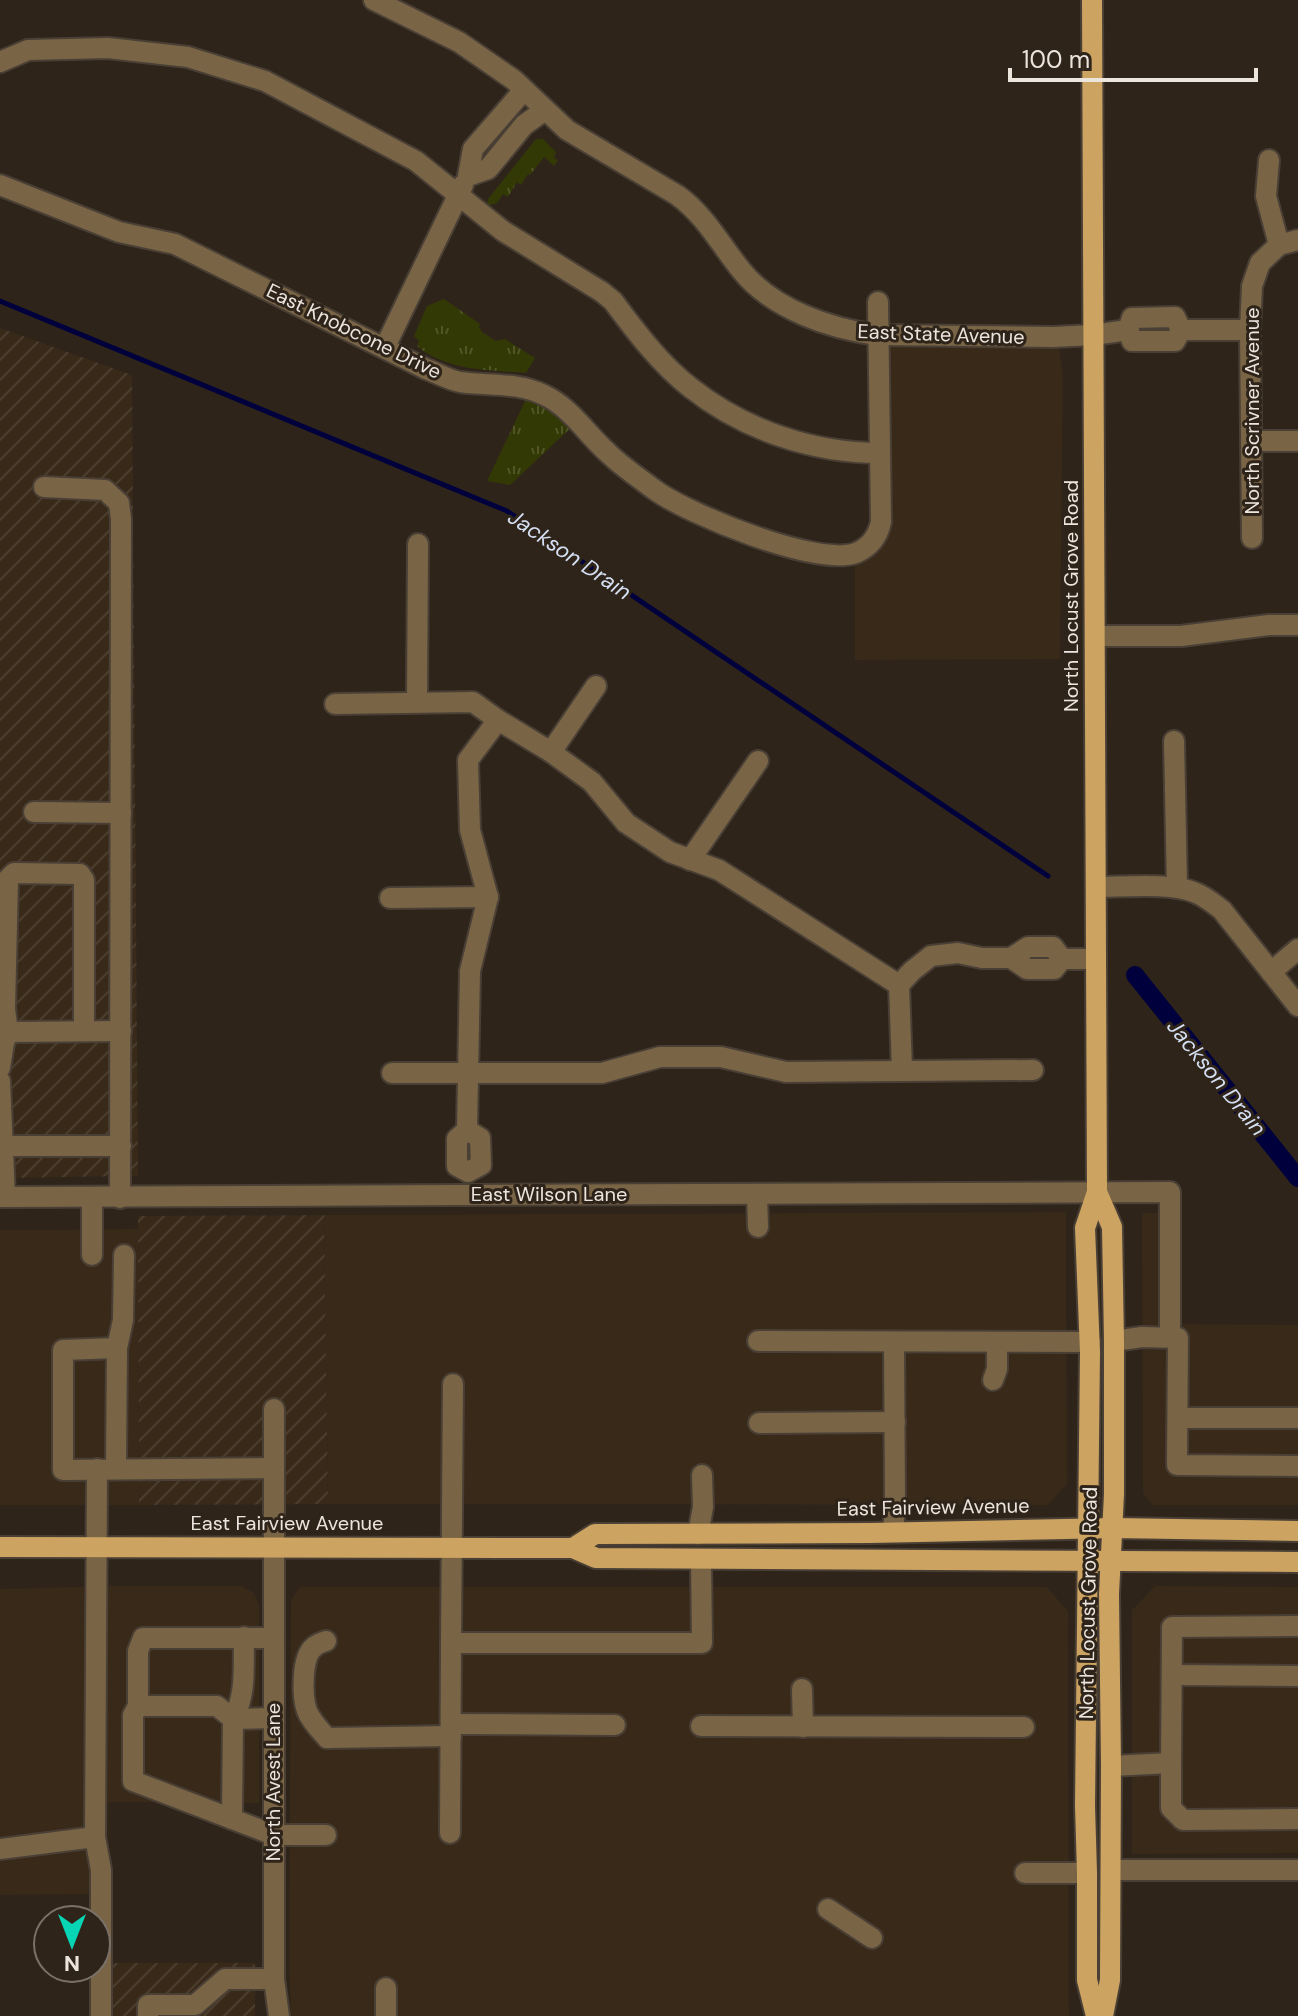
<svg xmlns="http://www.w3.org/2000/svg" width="1298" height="2016" font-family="'DM Sans',sans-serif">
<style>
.built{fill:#382919}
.industrial{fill:url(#industrial-furrows)}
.grass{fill:url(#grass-tufts)}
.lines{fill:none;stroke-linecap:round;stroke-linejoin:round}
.stream{stroke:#00003c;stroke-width:5}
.canal{stroke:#00003c;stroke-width:18}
.minor-casing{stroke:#493f35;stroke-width:24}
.major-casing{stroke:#493f35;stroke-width:24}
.minor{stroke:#796546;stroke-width:20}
.major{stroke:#cca361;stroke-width:20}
.labels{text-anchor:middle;stroke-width:6;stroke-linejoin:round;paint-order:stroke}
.street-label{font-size:20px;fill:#ece5de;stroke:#2e241a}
.water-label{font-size:22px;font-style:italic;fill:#d4dff2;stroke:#2e241a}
</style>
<defs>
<pattern id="industrial-furrows" width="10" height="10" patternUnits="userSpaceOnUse" patternTransform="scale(2)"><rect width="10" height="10" fill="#382919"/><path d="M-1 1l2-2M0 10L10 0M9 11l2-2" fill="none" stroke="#4b3e2f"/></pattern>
<pattern id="grass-tufts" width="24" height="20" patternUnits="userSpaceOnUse" patternTransform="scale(2)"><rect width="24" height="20" fill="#333904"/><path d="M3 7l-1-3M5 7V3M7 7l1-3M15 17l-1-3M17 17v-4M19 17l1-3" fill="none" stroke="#515628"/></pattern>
</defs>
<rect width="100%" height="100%" fill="#2e241a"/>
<!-- built -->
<g class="built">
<polygon points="881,338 1058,339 1063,375 1060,659 855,660 855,556 878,540"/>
<polygon points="1066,1212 1067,1484 1048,1505 328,1504 324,1215"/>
<polygon points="1142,1213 1180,1213 1180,1324 1298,1325 1298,1505 1152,1505 1143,1493"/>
<polygon points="138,1229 139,1505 0,1505 0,1230"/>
<polygon points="108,1586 242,1586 254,1593 259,1605 259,1803 108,1802 107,1894 0,1895 0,1589"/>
<polygon points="1155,1586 1298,1587 1298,1853 1132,1854 1132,1610"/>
<polygon points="299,1587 1047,1587 1068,1611 1069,2016 291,2016 289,1962 291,1601"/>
</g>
<!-- industrial -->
<g class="industrial">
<polygon points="0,328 132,375 138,1176 0,1178"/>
<polygon points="324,1215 328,1504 139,1505 138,1216"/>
<polygon points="108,1963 255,1963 255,2016 109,2016"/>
</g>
<!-- grass -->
<g class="grass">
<polygon points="536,139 543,139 556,152 554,158 558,160 554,166 544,157 530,175 528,174 521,185 517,182 508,197 503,194 497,203 487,206 488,199"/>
<path d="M444,299l36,25 -1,3 3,5 14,9 9,-2 30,19 -9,15c-37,-3 -79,-2 -109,-27l2,-5 -5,-5 13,-30z"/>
<polygon points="530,391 576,423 510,485 487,481"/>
</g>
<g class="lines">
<!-- stream -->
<polyline class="stream" points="0,301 507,511 1048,876"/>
<!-- canal -->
<polyline class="canal" points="1135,975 1298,1178"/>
<defs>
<g id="minor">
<path d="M374,0l85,42 55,38 53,50 110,65c28,20 43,49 64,75 31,39 89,59 137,65l175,2 40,-2 35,-5"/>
<path d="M0,62l28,-12 80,-2 80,9 77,24 151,80 87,70 99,61 11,9c23,31 48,64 78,87 53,42 122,65 189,65"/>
<polyline points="524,90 473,149 468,176 488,169 524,125 545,110"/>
<polyline points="1269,160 1266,196 1279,245"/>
<path d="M0,185l119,47 56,12 251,125c11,4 23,11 34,13 28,4 58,0 84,13 26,12 42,38 63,57 14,14 32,26 48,38 33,24 162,77 201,63 14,-6 22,-17 25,-31l-3,-220"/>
<polygon points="1175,317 1181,330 1175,341 1132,341 1128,330 1132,318"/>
<polyline points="1181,330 1250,330"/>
<polyline points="385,347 463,185"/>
<polyline points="1251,441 1298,441"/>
<polyline points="44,487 105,490 119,503 121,519 120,1198"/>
<polyline points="1252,538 1250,330 1252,286 1260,263 1279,245 1298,240"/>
<polyline points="1095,636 1181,636 1269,625 1298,625"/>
<polyline points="417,702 418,544"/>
<polyline points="335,704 473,702 498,720 551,752 592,782 626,823 670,852 719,870 899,985"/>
<polyline points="1174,741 1177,887"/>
<polyline points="551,752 596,686"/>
<polyline points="34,812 121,813"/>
<polyline points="690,860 758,761"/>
<path d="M1096,887c26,0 77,-5 100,6 10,4 18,11 26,17l76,96"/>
<polyline points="390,898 488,897"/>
<polyline points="1062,959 1096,959"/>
<polyline points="1271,972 1298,949"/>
<polyline points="8,1032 5,1009 8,879 14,873 80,874 84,880 84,1031"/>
<polyline points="0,1068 4,1043 8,1032 121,1031"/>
<polyline points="902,1070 899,985 912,971 931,956 958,953 982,958 1011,958 1028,947 1053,947 1062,959 1054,969 1027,969 1011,958"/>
<polyline points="392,1073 602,1073 660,1057 721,1057 786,1072 1033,1070"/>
<polyline points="0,1081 5,1197"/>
<polyline points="467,1130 470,971 488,897 470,830 468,760 498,720"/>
<polygon points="467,1130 480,1138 481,1165 468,1172 457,1166 457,1139"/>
<polyline points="3,1146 121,1146"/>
<polyline points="757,1194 758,1227"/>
<polyline points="0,1197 1170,1192 1170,1337"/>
<polyline points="92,1198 92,1255"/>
<polyline points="758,1341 1090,1342"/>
<polyline points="1114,1341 1142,1337 1178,1338 1177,1465 1298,1466"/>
<polyline points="117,1348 123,1320 124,1255"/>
<polyline points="993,1380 997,1369 997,1342"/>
<polyline points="453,1384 451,1643 702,1643 701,1559"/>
<polyline points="274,1409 274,1979 279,2016"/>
<polyline points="1178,1418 1298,1418"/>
<polyline points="759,1423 895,1422"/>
<polyline points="116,1468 117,1348 63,1350 63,1470 274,1468"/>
<polyline points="97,1469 95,1837 101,1870 101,2016"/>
<polyline points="893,1532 895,1507 894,1342"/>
<polyline points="698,1534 703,1507 702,1475"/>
<polyline points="273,1638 143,1638 138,1651 138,1706 133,1715 133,1781 274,1835 326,1835"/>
<path d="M326,1641c-3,1 -10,4 -12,6 -13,10 -12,50 -7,64 4,10 12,18 20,27l124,-2"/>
<polyline points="1172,1675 1298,1676"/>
<polyline points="802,1689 803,1727"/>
<polyline points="138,1706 217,1706 233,1719 274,1718"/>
<polyline points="451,1724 615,1725"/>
<polyline points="701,1726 1024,1727"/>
<polyline points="1171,1763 1171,1808 1183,1820 1298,1819"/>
<polyline points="1111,1766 1171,1763 1172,1627 1298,1626"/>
<path d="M232,1819l1,-100c14,-25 10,-54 11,-82"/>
<polyline points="450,1833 451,1643"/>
<polyline points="0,1849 95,1837"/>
<polyline points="1111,1870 1298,1870"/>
<polyline points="1025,1873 1087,1873"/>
<polyline points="828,1909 872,1938"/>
<polyline points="386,1988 386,2016"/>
<polyline points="148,2016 148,2005 195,2005 225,1979 274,1979"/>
</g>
<g id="major">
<polyline points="1092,0 1097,1192 1085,1228 1090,1352 1085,1806 1087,1873 1087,1980 1096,2016"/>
<polyline points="1097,1192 1112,1227 1114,1341 1114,1494 1109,1594 1111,1766 1110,1980 1103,2016"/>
<polyline points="0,1547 573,1548 596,1558 1298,1562"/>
<polyline points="573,1548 595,1534 870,1533 1113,1528 1298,1531"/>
</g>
</defs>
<!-- minor casing -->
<use href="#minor" class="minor-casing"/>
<!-- major casing -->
<use href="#major" class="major-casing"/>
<!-- minor -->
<use href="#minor" class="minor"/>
<!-- major -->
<use href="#major" class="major"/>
</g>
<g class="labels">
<!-- street labels -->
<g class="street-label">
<text transform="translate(354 331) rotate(26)" y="7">East Knobcone Drive</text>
<text transform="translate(941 334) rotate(2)" y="7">East State Avenue</text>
<text transform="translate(1252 411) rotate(-90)" y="7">North Scrivner Avenue</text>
<text transform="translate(1071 596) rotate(-90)" y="7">North Locust Grove Road</text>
<text x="549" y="1201">East Wilson Lane</text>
<text transform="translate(933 1507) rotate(-1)" y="7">East Fairview Avenue</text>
<text x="287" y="1530">East Fairview Avenue</text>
<text transform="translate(1088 1603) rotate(-89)" y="7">North Locust Grove Road</text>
<text transform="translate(273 1782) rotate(-90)" y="7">North Avest Lane</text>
</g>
<!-- water labels -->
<g class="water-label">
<text transform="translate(570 554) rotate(34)" y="8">Jackson Drain</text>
<text transform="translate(1217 1077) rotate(51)" y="8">Jackson Drain</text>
</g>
</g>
<!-- north arrow -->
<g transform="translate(72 1944) rotate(180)"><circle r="38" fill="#2e241a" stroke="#7a7168" stroke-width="2"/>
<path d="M0-6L14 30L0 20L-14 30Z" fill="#08d5b5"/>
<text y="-12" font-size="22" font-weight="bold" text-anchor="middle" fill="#ece5de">N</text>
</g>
<!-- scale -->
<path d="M1010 68v12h246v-12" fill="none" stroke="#ece5de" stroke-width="4"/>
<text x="1022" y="68" font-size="24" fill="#ece5de" stroke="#2e241a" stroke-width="6" paint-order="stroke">100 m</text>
</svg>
